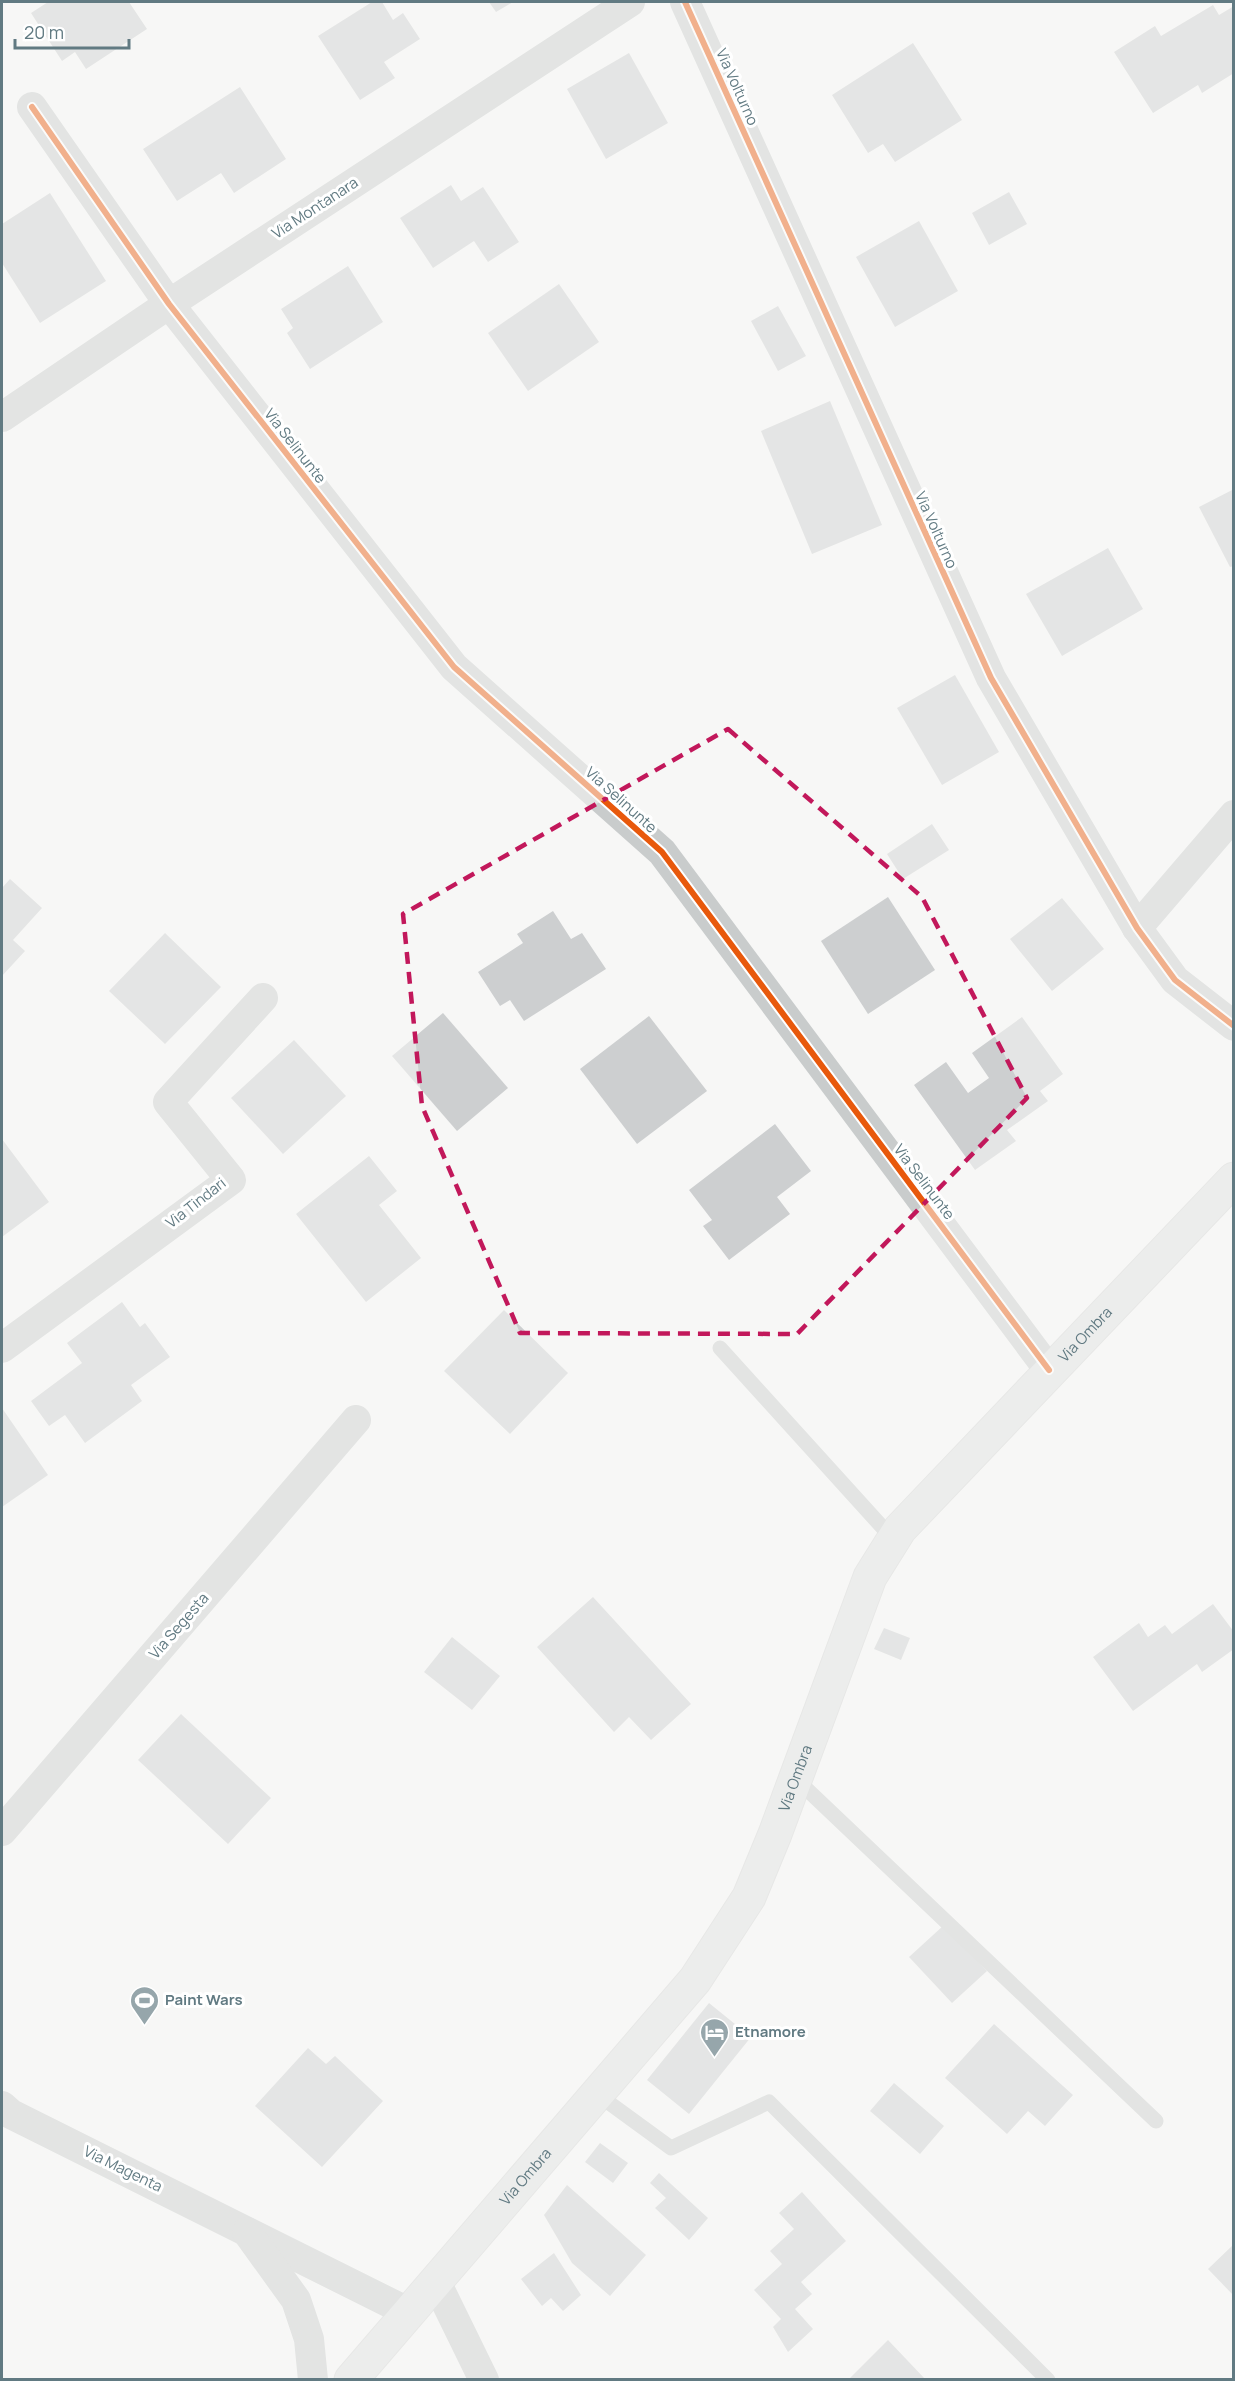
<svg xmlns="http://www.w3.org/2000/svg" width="1235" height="2381" font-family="Manrope,sans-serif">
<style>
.building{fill:#cdcfd0}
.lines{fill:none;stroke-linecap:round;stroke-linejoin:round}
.secondary-casing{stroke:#d3d4d4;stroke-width:35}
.lane{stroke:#c9cccc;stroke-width:15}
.street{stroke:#c9cccc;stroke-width:30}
.secondary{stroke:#dee0e0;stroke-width:33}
.cycleway-casing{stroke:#fff;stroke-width:10}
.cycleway{stroke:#e8590c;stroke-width:6}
.marked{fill:none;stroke:#c2185b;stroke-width:4.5;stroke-dasharray:12 8;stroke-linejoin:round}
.labels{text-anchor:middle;stroke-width:6;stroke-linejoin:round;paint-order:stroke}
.street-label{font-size:15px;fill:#617a82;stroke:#fff}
.poi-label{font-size:15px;font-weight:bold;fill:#617a82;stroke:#fff;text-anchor:start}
</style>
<rect width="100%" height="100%" fill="#f7f7f6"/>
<!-- building -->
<g class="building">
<polygon points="48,2 129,2 147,29 86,69 75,52 62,61 31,13"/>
<polygon points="372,2 382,2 393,20 403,13 420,39 384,62 395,78 360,100 318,36"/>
<polygon points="489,2 513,2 496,12"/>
<polygon points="1213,5 1219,15 1234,6 1234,73 1202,93 1198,85 1153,113 1114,52 1155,26 1161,36"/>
<polygon points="913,43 962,120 895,162 883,144 868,153 832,95"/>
<polygon points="629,53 668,123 606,159 567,89"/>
<polygon points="240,87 286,159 234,193 221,173 177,201 143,149"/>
<polygon points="451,185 461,201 483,187 519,242 488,262 474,241 433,268 400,218"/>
<polygon points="1009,192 1027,224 989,245 972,213"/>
<polygon points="50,193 106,281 40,323 2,263 2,224"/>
<polygon points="919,221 958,291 895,327 856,257"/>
<polygon points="348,266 383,322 310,369 287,333 293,328 281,309"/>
<polygon points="559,284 599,342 528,391 488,333"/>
<polygon points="778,306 806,356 778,371 751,321"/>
<polygon points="830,401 882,525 812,554 761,431"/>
<polygon points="1234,489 1234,566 1230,567 1199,507"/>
<polygon points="1108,548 1143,609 1062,656 1026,594"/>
<polygon points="955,675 999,752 942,785 897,708"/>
<polygon points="932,824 949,850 903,879 887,854"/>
<polygon points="10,879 42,908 13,940 25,951 2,976 2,888"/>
<polygon points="888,897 935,970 868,1014 821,941"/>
<polygon points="1062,898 1104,949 1052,991 1010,939"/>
<polygon points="553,911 571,939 582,933 606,969 524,1021 510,1000 500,1006 478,972 523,943 517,934"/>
<polygon points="165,933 221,987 165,1044 109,991"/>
<polygon points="443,1013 508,1088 457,1131 392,1056"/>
<polygon points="649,1016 707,1091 637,1144 580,1069"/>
<polygon points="1022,1017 1063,1074 1040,1091 1048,1101 1007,1130 1016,1141 975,1170 914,1085 946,1062 968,1093 989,1078 972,1053"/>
<polygon points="294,1040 346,1096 283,1154 231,1098"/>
<polygon points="775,1124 811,1171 777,1197 790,1214 729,1260 703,1226 712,1220 689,1190"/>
<polygon points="2,1139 49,1202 2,1237"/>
<polygon points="369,1156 397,1191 379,1205 421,1258 366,1302 296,1214"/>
<polygon points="122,1302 140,1327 145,1323 170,1357 131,1385 142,1401 85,1443 65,1415 49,1426 31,1401 82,1363 67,1343"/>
<polygon points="504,1310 568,1373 510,1434 444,1371"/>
<polygon points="2,1408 48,1475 2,1507"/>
<polygon points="593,1597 691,1704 651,1740 629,1717 614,1732 537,1647"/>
<polygon points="1213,1604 1234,1632 1234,1649 1202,1672 1197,1664 1133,1711 1093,1657 1139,1623 1148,1637 1165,1625 1172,1634"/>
<polygon points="884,1628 910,1638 901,1660 874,1649"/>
<polygon points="452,1637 500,1676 472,1710 424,1672"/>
<polygon points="181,1714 271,1798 228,1844 138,1760"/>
<polygon points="944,1925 987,1971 952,2003 909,1957"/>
<polygon points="709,2003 751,2037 689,2114 647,2080"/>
<polygon points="994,2024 1073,2095 1045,2126 1028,2111 1007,2134 945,2078"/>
<polygon points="308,2048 326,2064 335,2056 383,2101 322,2167 255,2106"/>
<polygon points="894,2083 944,2126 920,2154 870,2111"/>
<polygon points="600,2143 628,2163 613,2183 585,2162"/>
<polygon points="659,2173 708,2218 689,2240 655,2208 666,2198 650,2183"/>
<polygon points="567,2185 646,2255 610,2296 572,2263 544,2215"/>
<polygon points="802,2192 846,2241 801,2282 812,2294 795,2309 813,2329 788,2352 773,2327 781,2319 754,2290 782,2264 770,2251 794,2229 779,2213"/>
<polygon points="1234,2244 1234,2296 1208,2269"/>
<polygon points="554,2253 581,2295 563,2311 551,2298 542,2306 521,2279"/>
<polygon points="888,2340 926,2380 848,2380"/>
</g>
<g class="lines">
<defs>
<g id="secondary">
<path id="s1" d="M351,2380l344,-400 54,-83 26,-63 95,-257 30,-48 334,-350"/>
</g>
</defs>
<!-- secondary casing -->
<use href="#secondary" class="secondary-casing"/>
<!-- lane -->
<g class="lane">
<polyline points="720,1348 893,1539"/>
<polyline points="796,1779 1156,2121"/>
<polyline points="597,2094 671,2148 769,2102 1048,2380"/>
</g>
<!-- street -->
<g class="street">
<polyline points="685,2 991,678 1137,928 1175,980 1234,1026"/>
<polyline points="32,107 169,304 454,667 662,852 1049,1370"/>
<polyline points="2,417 169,304 630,2"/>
<polyline points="1137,928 1234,815"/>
<polyline points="2,1348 231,1180 168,1102 263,998"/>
<polyline points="2,1831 356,1420"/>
<polyline points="2,2106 11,2114 408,2312"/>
<polyline points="247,2232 296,2300 309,2339 313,2380"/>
<polyline points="436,2282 484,2380"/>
</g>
<!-- secondary -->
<use href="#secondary" class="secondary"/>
<defs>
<g id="cycleway">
<polyline points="685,2 991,678 1137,928 1175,980 1234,1026"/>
<polyline points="32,107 169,304 454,667 662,852 1049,1370"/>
</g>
</defs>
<!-- cycleway casing -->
<use href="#cycleway" class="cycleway-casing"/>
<!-- cycleway -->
<use href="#cycleway" class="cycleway"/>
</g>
<!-- marked area -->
<path d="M0 0H1235V2381H0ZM728,729l194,168 105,201 -230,236 -277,-1 -98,-227 -19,-192z" fill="#f7f7f6" fill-opacity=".55" fill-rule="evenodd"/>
<path class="marked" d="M728,729l194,168 105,201 -230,236 -277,-1 -98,-227 -19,-192z"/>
<!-- icons -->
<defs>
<symbol id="stadium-pin" viewBox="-11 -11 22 30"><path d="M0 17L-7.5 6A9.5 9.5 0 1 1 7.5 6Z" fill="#96a6ab" stroke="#fff"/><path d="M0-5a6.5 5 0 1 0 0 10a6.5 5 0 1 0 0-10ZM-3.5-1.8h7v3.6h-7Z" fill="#fff"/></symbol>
<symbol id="hotel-pin" viewBox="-11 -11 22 30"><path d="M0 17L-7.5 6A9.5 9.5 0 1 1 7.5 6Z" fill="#96a6ab" stroke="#fff"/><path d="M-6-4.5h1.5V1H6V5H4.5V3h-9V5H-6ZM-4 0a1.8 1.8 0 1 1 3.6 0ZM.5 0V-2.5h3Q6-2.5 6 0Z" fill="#fff"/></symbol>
</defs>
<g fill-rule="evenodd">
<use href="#stadium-pin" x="128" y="1984" width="33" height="45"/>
<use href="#hotel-pin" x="698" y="2016" width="33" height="45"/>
</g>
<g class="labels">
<!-- street labels -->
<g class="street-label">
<text transform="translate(737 87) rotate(66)" y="5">Via Volturno</text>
<text transform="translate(315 208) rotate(-33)" y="5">Via Montanara</text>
<text transform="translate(295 446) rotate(52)" y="5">Via Selinunte</text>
<text transform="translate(936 530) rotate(66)" y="5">Via Volturno</text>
<text transform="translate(621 800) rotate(42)" y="5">Via Selinunte</text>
<text transform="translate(924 1182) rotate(53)" y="5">Via Selinunte</text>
<text transform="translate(196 1203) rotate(-38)" y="5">Via Tindari</text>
<text dy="5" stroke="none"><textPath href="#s1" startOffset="1294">Via Ombra</textPath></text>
<text transform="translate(179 1626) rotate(-49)" y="5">Via Segesta</text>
<text dy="5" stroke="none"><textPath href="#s1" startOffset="754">Via Ombra</textPath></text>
<text transform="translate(123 2169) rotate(26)" y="5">Via Magenta</text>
<text dy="5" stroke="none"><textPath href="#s1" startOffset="268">Via Ombra</textPath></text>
</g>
<!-- poi labels -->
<g class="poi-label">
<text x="165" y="2005">Paint Wars</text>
<text x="735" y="2037">Etnamore</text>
</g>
</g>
<!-- border -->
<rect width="1235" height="2381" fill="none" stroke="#617a82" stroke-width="6"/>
<!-- scale -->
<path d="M15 39v9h114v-9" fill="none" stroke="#617a82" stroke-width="3"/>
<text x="24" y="39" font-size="18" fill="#617a82" stroke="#ffffff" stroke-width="4.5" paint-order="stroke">20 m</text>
</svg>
